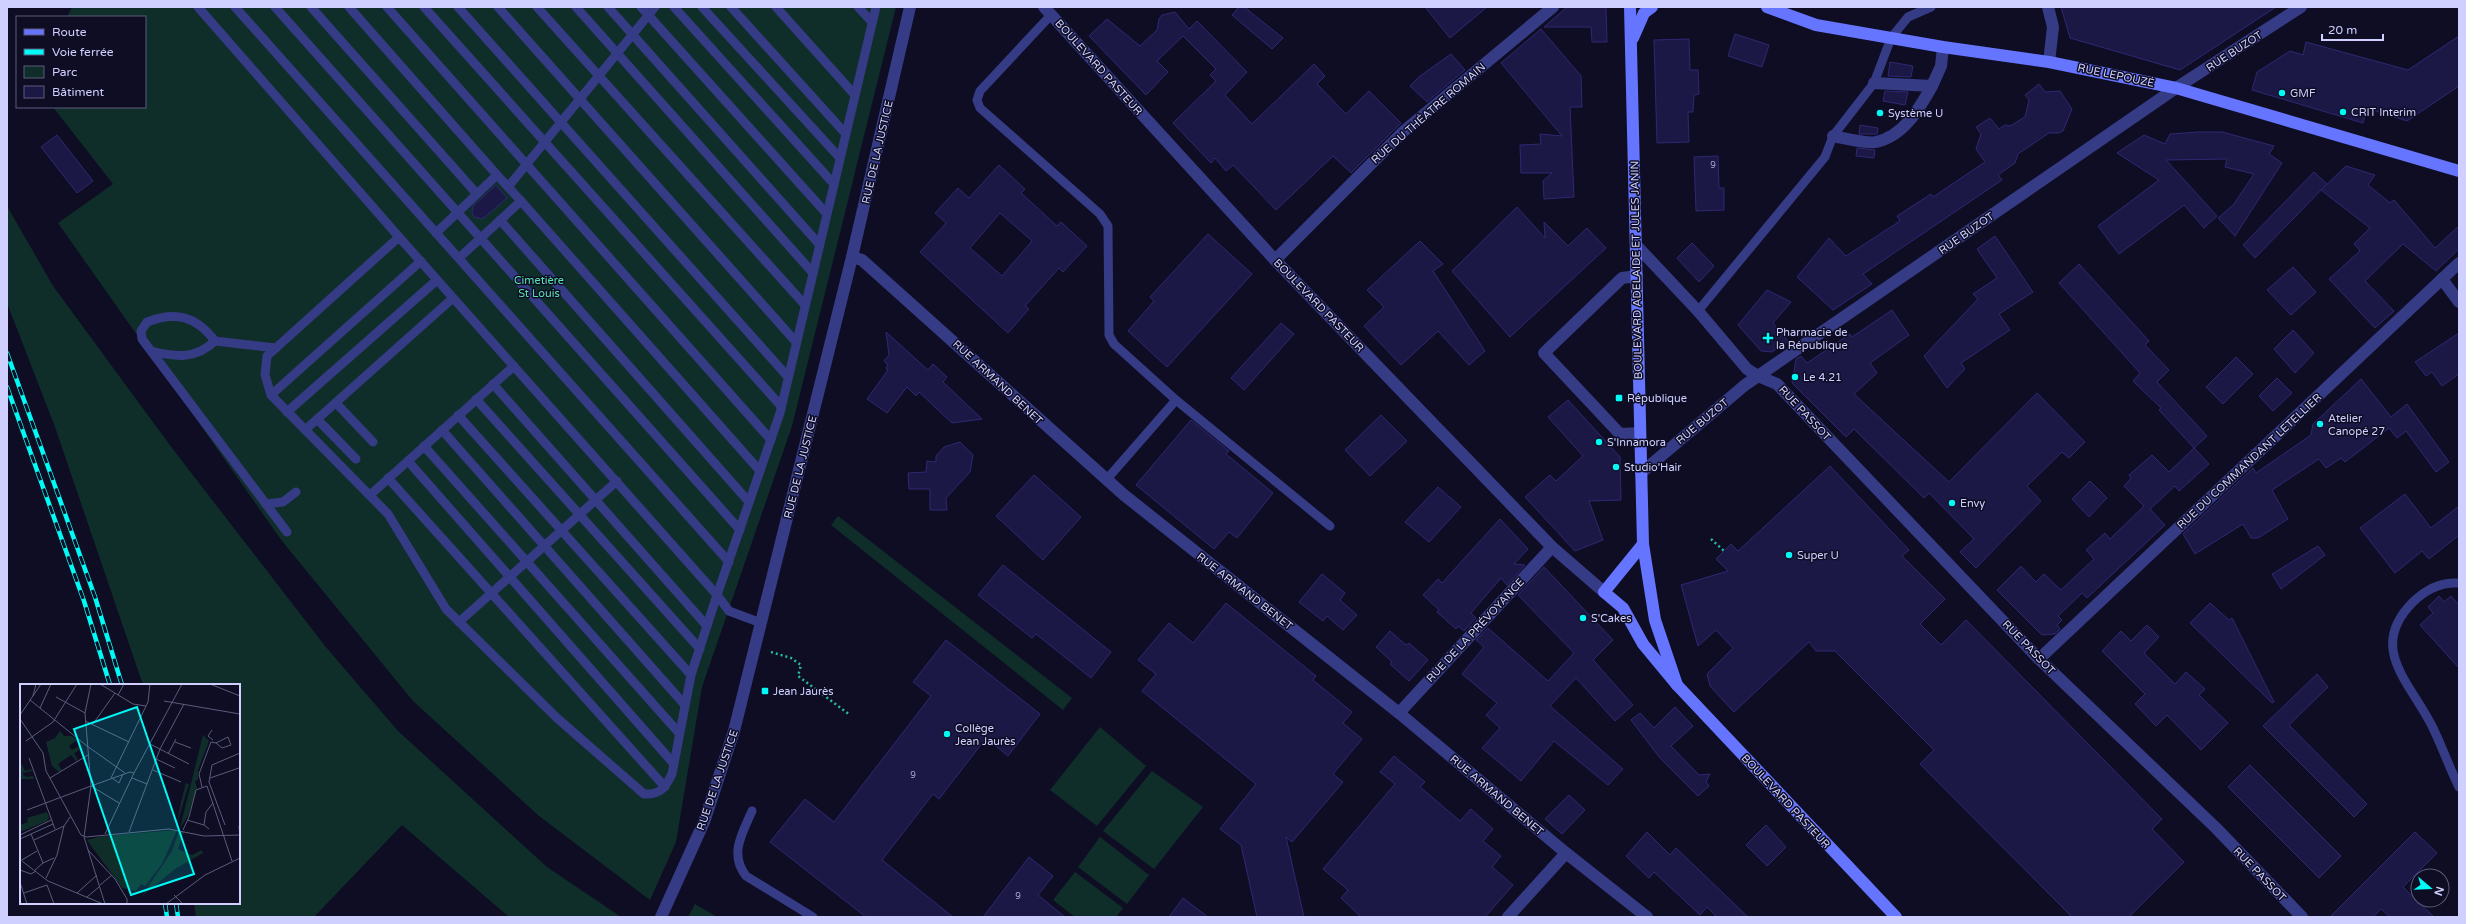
<svg xmlns="http://www.w3.org/2000/svg" width="2466" height="924" font-family="'Varela Round',sans-serif">
<style>
.green{fill:#0f2e29}
.building{fill:#1c1846;stroke:#2e2873;fill-rule:evenodd}
.lines{fill:none;stroke-linecap:round;stroke-linejoin:round}
.path{stroke:#28bba1;stroke-width:2.5;stroke-dasharray:2 3;stroke-linecap:butt}
.lane{stroke:#353b85;stroke-width:9}
.street{stroke:#353b85;stroke-width:12}
.secondary{stroke:#6675ff;stroke-width:12}
.rail-casing{stroke:#00faf6;stroke-width:4.5}
.rail{stroke:#0e0d24;stroke-width:3;stroke-dasharray:9;stroke-linecap:butt}
.poi-dot{fill:#00faf6;stroke:#0e0d24;stroke-width:1.5}
.labels{text-anchor:middle;stroke-width:3;stroke-linejoin:round;paint-order:stroke}
.number-label{font-size:9px;fill:#a2a2d1}
.street-label{font-size:11px;fill:#cfd0ff;stroke:#0e0d24}
.poi-label{font-size:11px;fill:#cfd0ff;stroke:#0e0d24;text-anchor:start}
.park-label{font-size:11px;fill:#55e6b0;stroke:#0e0d24}
.inset-road{fill:none;stroke:#5b5b7c;stroke-width:1}
.view{fill:#00faf6;fill-opacity:0.15;stroke:#00faf6;stroke-width:2}
.inset-edge{fill:none;stroke:#cfd0ff;stroke-width:2}
</style>
<rect width="100%" height="100%" fill="#0e0d24"/>
<!-- green -->
<g class="green">
<polygon points="72,7 896,7 792,426 702,687 676,842 650,900 539,816 413,701 282,541 58,223 113,184 53,107 145,107 145,17 67,17"/>
<polygon points="7,206 53,286 172,448 325,646 398,731 547,867 621,917 509,917 402,825 314,917 196,917 194,903 239,903 239,685 143,685 55,427 7,303"/>
<polygon points="838,516 1072,698 1063,710 831,525"/>
<polygon points="1100,727 1146,766 1097,826 1050,790"/>
<polygon points="1152,771 1203,807 1154,869 1103,831"/>
<polygon points="1100,837 1149,875 1127,904 1078,867"/>
<polygon points="1075,872 1123,908 1116,917 1075,917 1053,900"/>
<polygon points="695,904 717,917 688,917"/>
</g>
<!-- building -->
<g class="building">
<polygon points="1239,7 1244,7 1283,38 1272,49 1232,15"/>
<polygon points="1425,7 1487,7 1450,38"/>
<polygon points="1567,7 1606,7 1607,42 1592,42 1591,27 1544,27"/>
<polygon points="2061,7 2276,7 2180,70 2070,38"/>
<polygon points="1175,12 1189,29 1197,21 1247,72 1225,95 1252,124 1314,64 1325,76 1317,84 1346,114 1369,91 1401,123 1351,173 1333,156 1276,210 1233,165 1226,171 1215,158 1211,163 1173,123 1216,81 1210,75 1216,69 1183,36 1157,61 1168,72 1146,95 1089,36 1107,19 1140,46 1157,30 1159,19 1162,15"/>
<polygon points="1541,29 1581,76 1582,107 1570,107 1574,197 1544,199 1543,181 1552,173 1521,173 1520,145 1541,144 1540,134 1562,136 1501,63"/>
<polygon points="1735,34 1769,45 1762,67 1728,56"/>
<polygon points="2459,36 2459,86 2407,121 2367,108 2363,123 2252,90 2257,72 2290,51 2303,55 2306,42 2408,70"/>
<polygon points="1689,39 1690,70 1698,70 1699,94 1694,95 1693,112 1688,112 1689,142 1657,143 1654,40"/>
<polygon points="1451,54 1465,70 1427,102 1410,86 1420,76"/>
<polygon points="1890,62 1913,66 1911,77 1888,76"/>
<polygon points="2039,84 2045,92 2060,91 2072,109 2063,131 2058,133 2049,133 2018,154 2015,163 1998,175 2002,180 1863,274 1872,284 1833,310 1797,277 1829,238 1846,256 1900,221 1897,216 1931,194 1933,197 1985,162 1976,149 1981,134 1976,127 1990,118 1999,129 2005,125 2010,126 2025,117 2029,100 2025,95"/>
<polygon points="1885,91 1908,92 1905,105 1883,101"/>
<polygon points="1860,125 1878,128 1877,134 1859,134"/>
<polygon points="2199,132 2222,132 2274,146 2269,154 2282,163 2235,236 2218,218 2234,204 2254,174 2225,167 2227,159 2166,160 2217,216 2204,228 2184,205 2119,254 2098,226 2159,180 2117,153 2144,135 2165,144 2170,134"/>
<polygon points="57,135 93,181 77,193 41,147"/>
<polygon points="1857,148 1875,150 1874,158 1856,156"/>
<polygon points="1718,156 1719,188 1724,188 1724,210 1696,211 1694,157"/>
<path d="M999,165l26,24 -4,4 36,33 4,-4 26,24 -24,26 -4,-4 -34,38 4,3 -21,24 -88,-81 26,-29 -11,-10 23,-25 11,10zM1000,213l32,28 -30,35 -32,-28z"/>
<polygon points="2346,166 2375,175 2368,185 2390,203 2394,200 2435,248 2459,226 2459,249 2436,271 2403,244 2365,281 2394,311 2375,328 2329,279 2360,251 2354,244 2370,228 2321,190"/>
<polygon points="2314,172 2327,184 2255,258 2243,245"/>
<polygon points="496,185 507,198 485,217 481,219 474,217 472,213 473,206"/>
<polygon points="1517,207 1545,238 1544,222 1568,246 1587,228 1606,248 1510,337 1452,271"/>
<polygon points="1208,234 1252,274 1167,367 1128,331 1154,301 1150,297"/>
<polygon points="1995,236 2033,292 1999,314 2010,330 1961,363 1965,369 1947,388 1924,356 1978,299 1973,294 1997,278 1977,249"/>
<polygon points="1420,241 1443,264 1433,271 1485,351 1469,365 1438,331 1401,365 1364,326 1384,307 1367,290"/>
<polygon points="1692,243 1714,266 1699,282 1677,258"/>
<polygon points="2079,264 2149,341 2145,345 2169,370 2157,382 2207,436 2194,448 2209,464 2179,491 2175,486 2150,509 2165,525 2087,598 2082,593 2058,616 2062,620 2057,625 2060,629 2055,634 2042,635 1997,590 2021,566 2036,582 2044,574 2061,590 2094,559 2086,550 2105,533 2110,539 2144,506 2124,486 2131,478 2129,475 2152,455 2169,472 2194,448 2159,410 2161,408 2133,381 2140,373 2059,283"/>
<polygon points="2293,267 2316,292 2291,315 2267,290"/>
<polygon points="1767,290 1791,302 1773,323 1788,341 1772,352 1761,351 1738,325"/>
<polygon points="1892,310 1909,335 1870,363 1877,373 1854,394 1949,482 2037,393 2085,442 2069,458 2062,452 2027,486 2041,501 1976,568 1960,552 1974,539 1929,493 1924,498 1854,429 1846,437 1792,383 1796,359 1801,356 1807,363 1850,334 1852,337"/>
<polygon points="1281,323 1294,334 1244,390 1231,378"/>
<polygon points="2293,330 2314,353 2295,373 2274,349"/>
<polygon points="886,332 928,370 933,364 947,377 943,382 982,419 952,423 919,392 916,396 907,387 887,413 867,399 888,370 886,368 888,365 884,361 889,355"/>
<polygon points="2459,333 2459,374 2442,386 2432,372 2426,376 2415,362"/>
<polygon points="2236,357 2253,374 2223,404 2206,387"/>
<polygon points="2277,378 2292,393 2273,411 2259,396"/>
<polygon points="2361,379 2391,417 2407,404 2449,462 2436,472 2406,431 2397,438 2389,428 2345,462 2341,458 2326,468 2319,459 2272,490 2288,519 2258,538 2251,538 2243,524 2195,554 2183,534 2253,468 2256,473 2311,435 2313,424"/>
<polygon points="1568,400 1620,457 1621,500 1589,501 1603,540 1575,551 1525,497 1550,475 1556,481 1583,456 1548,417"/>
<polygon points="1381,415 1407,441 1370,476 1345,450"/>
<polygon points="1191,420 1229,451 1226,454 1273,493 1237,538 1229,532 1214,549 1136,485"/>
<polygon points="960,442 973,455 970,472 946,498 947,510 930,510 930,489 909,489 908,473 926,472 927,461 936,462 936,456 944,447"/>
<polygon points="1830,466 1909,550 1902,556 1945,599 1920,624 1941,645 1966,620 2162,819 2152,829 2184,862 2129,917 2072,917 1920,764 1934,750 1835,651 1816,651 1809,642 1734,712 1710,686 1707,674 1733,648 1716,630 1698,646 1681,585 1728,571 1716,559 1731,544 1738,551"/>
<polygon points="1034,475 1081,517 1043,560 996,516"/>
<polygon points="2090,481 2107,498 2089,517 2072,499"/>
<polygon points="1438,487 1461,507 1429,542 1405,522"/>
<polygon points="2405,494 2431,528 2459,506 2459,535 2429,559 2422,551 2395,573 2360,528"/>
<polygon points="1500,519 1528,549 1514,564 1525,565 1507,585 1501,578 1471,613 1476,618 1464,631 1458,626 1456,629 1437,612 1439,610 1423,595 1438,579 1442,583"/>
<polygon points="2318,546 2325,555 2281,589 2272,574"/>
<polygon points="1003,565 1111,652 1091,678 1036,634 1032,638 978,595"/>
<polygon points="1544,567 1613,640 1593,660 1633,705 1615,721 1576,678 1550,706 1623,769 1608,785 1554,741 1521,781 1482,748 1500,728 1486,715 1497,703 1462,674 1484,647 1476,640 1488,628 1548,681 1574,653 1518,595"/>
<polygon points="1322,574 1345,593 1340,600 1357,615 1343,630 1327,616 1323,621 1299,602"/>
<polygon points="2439,596 2444,602 2451,596 2459,605 2459,668 2420,625 2433,613 2428,607"/>
<polygon points="1226,603 1316,676 1313,680 1352,712 1343,723 1362,739 1333,774 1343,782 1292,842 1286,837 1304,917 1257,917 1241,845 1220,829 1256,784 1142,691 1156,674 1138,660 1169,623 1193,643"/>
<polygon points="2210,603 2229,620 2232,618 2274,702 2272,703 2190,623"/>
<polygon points="2147,625 2159,637 2144,653 2175,684 2186,672 2205,689 2199,695 2228,723 2201,750 2167,715 2156,726 2135,704 2145,694 2102,651 2121,631 2131,641"/>
<polygon points="1390,631 1406,645 1409,643 1428,660 1409,681 1390,664 1392,662 1376,647"/>
<polygon points="946,640 1040,714 1008,756 986,738 939,799 933,794 882,860 953,917 866,917 770,842 805,799 834,822 931,696 913,682"/>
<polygon points="2317,674 2328,687 2289,725 2367,804 2354,817 2263,726"/>
<polygon points="1675,707 1693,726 1671,746 1699,775 1710,774 1706,782 1709,786 1698,796 1660,758 1631,720 1640,713 1654,728"/>
<polygon points="1394,756 1425,782 1420,787 1460,821 1471,809 1493,829 1483,841 1501,856 1492,867 1513,885 1485,917 1361,917 1341,898 1348,890 1323,869 1395,784 1380,772"/>
<polygon points="2250,765 2341,856 2319,878 2228,787"/>
<polygon points="1569,795 1585,810 1562,834 1545,819"/>
<polygon points="1766,825 1786,847 1767,866 1746,845"/>
<polygon points="1647,832 1670,855 1676,848 1748,917 1717,917 1707,907 1700,915 1654,872 1649,878 1626,856"/>
<polygon points="2415,832 2437,853 2403,887 2434,917 2390,917 2381,909 2373,917 2330,917"/>
<polygon points="1029,857 1053,876 1038,895 1065,917 983,917"/>
<polygon points="1183,898 1208,917 1169,917"/>
</g>
<g class="lines">
<!-- path -->
<g class="path">
<polyline points="1711,539 1724,551"/>
<polyline points="771,652 791,658 801,665 798,676 850,715"/>
</g>
<!-- lane -->
<g class="lane">
<polyline points="198,7 399,237"/>
<polyline points="235,7 729,562"/>
<polyline points="275,7 740,530"/>
<polyline points="311,7 477,194"/>
<polyline points="349,7 497,175"/>
<polyline points="387,7 771,440"/>
<polyline points="424,7 781,406"/>
<polyline points="458,7 788,377"/>
<polyline points="498,7 796,342"/>
<polyline points="537,7 805,305"/>
<polyline points="576,7 813,273"/>
<polyline points="608,7 819,244"/>
<polyline points="641,7 826,213"/>
<polyline points="674,7 833,183"/>
<polyline points="702,7 839,157"/>
<polyline points="731,7 845,133"/>
<polyline points="776,7 854,94"/>
<polyline points="858,7 872,22"/>
<polyline points="1051,15 980,91 977,100 980,108 1100,214 1108,226 1109,335 1114,344 1176,400 1107,479"/>
<polyline points="508,187 655,7"/>
<polyline points="521,201 760,471"/>
<polyline points="500,220 749,502"/>
<polyline points="436,233 497,175 521,201 459,258"/>
<path d="M399,237l318,358 -26,80 -19,99c-7,14 -12,21 -28,20l-87,-76 -111,-109 -58,-95 -117,-119 -6,-20 2,-19z"/>
<polyline points="1698,311 1825,157 1833,136 1874,83 1891,38 1908,17 1931,7"/>
<polyline points="215,341 276,348"/>
<path d="M151,351c24,6 44,9 64,-10 -19,-25 -39,-30 -68,-19l-6,9 1,8 9,12 136,181"/>
<polyline points="493,384 707,626"/>
<polyline points="271,395 421,261"/>
<polyline points="476,399 700,649"/>
<polyline points="1176,400 1330,526"/>
<polyline points="336,403 373,442"/>
<polyline points="287,412 437,280"/>
<polyline points="458,415 691,675"/>
<polyline points="317,419 356,459"/>
<polyline points="305,430 453,298"/>
<polyline points="442,430 684,704"/>
<polyline points="424,446 679,733"/>
<polyline points="408,461 674,764"/>
<polyline points="388,478 665,787"/>
<polyline points="370,495 514,366"/>
<polyline points="266,504 283,502 296,492"/>
<path d="M2459,583c-18,-1 -33,6 -46,19 -46,46 -3,80 19,124 10,20 17,41 27,61"/>
<polyline points="459,622 617,481"/>
<polyline points="761,623 729,611 717,595 780,413 876,7"/>
<path d="M752,811c-10,23 -23,43 -6,65l67,41"/>
</g>
<!-- street -->
<g class="street">
<polyline points="1044,7 1275,260 1552,547 1604,592"/>
<polyline points="2048,7 2053,27 2049,62"/>
<polyline points="1874,83 1932,86 1941,66 1943,47"/>
<path d="M1833,136c11,2 34,8 43,6 28,-6 43,-33 56,-56"/>
<polyline points="1636,245 1698,311 1747,369 1758,376 1777,384 2039,659 2216,828 2302,917"/>
<polyline points="852,257 862,260 1124,495 1399,713 1566,853 1647,917"/>
<polyline points="1275,260 1404,131 1553,7"/>
<polyline points="1637,276 1622,278 1544,353 1620,434 1640,433"/>
<polyline points="2442,279 2459,302"/>
<polyline points="1641,473 1745,385 2176,88 2301,7"/>
<polyline points="2039,659 2459,263"/>
<polyline points="1399,713 1552,547"/>
<polyline points="661,917 704,822 734,731 852,257 910,7"/>
<polyline points="1508,917 1566,853"/>
</g>
<!-- secondary -->
<g class="secondary">
<polyline points="1630,7 1643,544 1655,620 1677,685"/>
<polyline points="1767,7 1816,25 1943,47 2049,62 2176,88 2459,171"/>
<polyline points="1633,38 1644,13 1652,7"/>
<polyline points="1643,544 1604,592 1623,608 1643,644 1677,685 1896,917"/>
</g>
<defs>
<g id="rail">
<polyline points="7,353 95,597 122,685"/>
<polyline points="7,387 84,601 110,685"/>
<polyline points="165,903 167,917"/>
<polyline points="176,903 178,917"/>
</g>
</defs>
<!-- rail casing -->
<use href="#rail" class="rail-casing"/>
<!-- rail -->
<use href="#rail" class="rail"/>
</g>
<!-- markers -->
<g class="poi-dot">
<circle cx="2282" cy="93" r="4"/>
<circle cx="2343" cy="112" r="4"/>
<circle cx="1880" cy="113" r="4"/>
<path d="M1766 332h4v4h4v4h-4v4h-4v-4h-4v-4h4z"/>
<circle cx="1795" cy="377" r="4"/>
<rect x="1615" y="394" width="8" height="8" rx="2"/>
<circle cx="2320" cy="424" r="4"/>
<circle cx="1599" cy="442" r="4"/>
<circle cx="1616" cy="467" r="4"/>
<circle cx="1952" cy="503" r="4"/>
<circle cx="1789" cy="555" r="4"/>
<circle cx="1583" cy="618" r="4"/>
<rect x="761" y="687" width="8" height="8" rx="2"/>
<circle cx="947" cy="734" r="4"/>
</g>
<g class="labels">
<!-- number labels -->
<g class="number-label">
<text x="1713" y="168">9</text>
<text x="913" y="778">9</text>
<text x="1018" y="899">9</text>
</g>
<!-- street labels -->
<g class="street-label">
<text transform="translate(2234 51) rotate(-33)" y="4">RUE BUZOT</text>
<text transform="translate(1099 67) rotate(48)" y="4">BOULEVARD PASTEUR</text>
<text transform="translate(2116 75) rotate(12)" y="4">RUE LEPOUZÉ</text>
<text transform="translate(1428 113) rotate(-41)" y="4">RUE DU THÉATRE ROMAIN</text>
<text transform="translate(877 152) rotate(-77)" y="4">RUE DE LA JUSTICE</text>
<text transform="translate(1966 233) rotate(-35)" y="4">RUE BUZOT</text>
<text transform="translate(1636 270) rotate(-91)" y="4">BOULEVARD ADELAIDE ET JULES JANIN</text>
<text transform="translate(1319 305) rotate(46)" y="4">BOULEVARD PASTEUR</text>
<text transform="translate(998 382) rotate(43)" y="4">RUE ARMAND BENET</text>
<text transform="translate(1805 413) rotate(47)" y="4">RUE PASSOT</text>
<text transform="translate(1702 421) rotate(-40)" y="4">RUE BUZOT</text>
<text transform="translate(2249 461) rotate(-43)" y="4">RUE DU COMMANDANT LETELLIER</text>
<text transform="translate(800 467) rotate(-76)" y="4">RUE DE LA JUSTICE</text>
<text transform="translate(1245 591) rotate(38)" y="4">RUE ARMAND BENET</text>
<text transform="translate(1475 630) rotate(-47)" y="4">RUE DE LA PRÉVOYANCE</text>
<text transform="translate(2029 647) rotate(46)" y="4">RUE PASSOT</text>
<text transform="translate(717 780) rotate(-71)" y="4">RUE DE LA JUSTICE</text>
<text transform="translate(1497 795) rotate(40)" y="4">RUE ARMAND BENET</text>
<text transform="translate(1786 801) rotate(47)" y="4">BOULEVARD PASTEUR</text>
<text transform="translate(2260 874) rotate(46)" y="4">RUE PASSOT</text>
</g>
<!-- poi labels -->
<g class="poi-label">
<text x="2290" y="97">GMF</text>
<text x="2351" y="116">CRIT Interim</text>
<text x="1888" y="117">Système U</text>
<text x="1776" y="336">Pharmacie de<tspan x="1776" dy="13">la République</tspan></text>
<text x="1803" y="381">Le 4.21</text>
<text x="1627" y="402">République</text>
<text x="2328" y="422">Atelier<tspan x="2328" dy="13">Canopé 27</tspan></text>
<text x="1607" y="446">S'Innamora</text>
<text x="1624" y="471">Studio'Hair</text>
<text x="1960" y="507">Envy</text>
<text x="1797" y="559">Super U</text>
<text x="1591" y="622">S'Cakes</text>
<text x="773" y="695">Jean Jaurès</text>
<text x="955" y="732">Collège<tspan x="955" dy="13">Jean Jaurès</tspan></text>
</g>
<!-- park labels -->
<g class="park-label">
<text x="539" y="284">Cimetière<tspan x="539" dy="13">St Louis</tspan></text>
</g>
</g>
<!-- overview -->
<g transform="translate(20 684)">
<rect width="220" height="220" fill="#0e0d24"/>
<path d="M40,47l4,5h8l5,4 -8,6 3,4 5,-3 4,2 -7,4 4,7 -2,1 -5,-6 -13,9 4,6 -3,2 -7,-6 -6,-24 9,-4zM183,51l6,6 -11,29v10l-3,1 2,7 -9,28 -8,12zM2,80l3,7 6,-2 1,2 -9,2v2l4,2 6,-1 1,3h-14v-14zM166,99l3,1 -13,43 5,-25zM27,128l2,6 -2,3 -27,11v-7l8,-3 -1,-4zM157,146l-15,34 -17,22 -4,-2 -5,7 -14,-3 -35,-48 16,-4zM159,147l5,1 -6,17 14,6 10,-5 1,3 -28,16 -33,27 30,-45z" fill="#0f2e29"/>
<path class="inset-road" d="M71,0l-6,29 6,73 -7,51 21,67M80,0l33,20 13,2M190,0l30,12M98,11l6,-11M13,12l3,-12M36,13l29,16M10,16l57,46 38,27M144,17l76,13M20,24l11,-24M0,31l21,-31M0,35l23,34 3,18 35,64 5,2 83,-8 35,7 36,-1M65,37l44,21M73,40l22,-31M192,46l-4,6 5,4M6,57l27,-19 24,-38M155,58l16,6M130,60l39,20M148,70l8,-15M9,74l26,71M136,75l19,9M133,86l28,12M30,94l38,-23M91,94l37,-76 2,-18M92,94l7,5 4,-9M112,94l15,6M190,94l29,-10M182,103l-3,-13 12,-32 5,1 12,-6 3,8 -9,3 -6,-5M99,119l-28,-17 39,-14 4,1 48,-89M7,126l64,-24M167,136l17,5 5,4M184,141l2,-13 7,-9M205,141l-16,-43 3,-17 28,-12M219,142l1,14M163,146l6,-13 7,-27 11,-4 25,75M109,148l31,-83 24,-45M11,150l12,29M85,150l29,-61M0,151l31,-15M0,155l33,-15M14,156l30,-14M68,166l27,29 12,20v5M0,177l17,-10M2,177l26,20 55,23M0,186l11,4 5,-3M15,186l8,-7 11,-5M26,194l11,-23 7,-29 6,-9M0,198l7,22M27,201l7,19M80,201l12,-10M4,209l23,-8M57,209l20,-18M154,211l9,9M67,213l12,-10M146,220l39,-29 35,-17"/>
<path class="view" d="M117,23l57,167 -63,21 -57,-166z"/>
<rect width="220" height="220" class="inset-edge"/>
</g>
<!-- border -->
<rect width="2466" height="924" fill="none" stroke="#cfd0ff" stroke-width="16"/>
<!-- legend -->
<rect x="16" y="16" width="130" height="92" fill="#0e0d24" stroke="#5b5b7c"/>
<rect x="24" y="29" width="20" height="6" fill="#6675ff" stroke="#5b5b7c"/>
<text x="52" y="36" font-size="12" fill="#cfd0ff">Route</text>
<rect x="24" y="49" width="20" height="6" fill="#00faf6" stroke="#5b5b7c"/>
<text x="52" y="56" font-size="12" fill="#cfd0ff">Voie ferrée</text>
<rect x="24" y="66" width="20" height="12" fill="#0f2e29" stroke="#5b5b7c"/>
<text x="52" y="76" font-size="12" fill="#cfd0ff">Parc</text>
<rect x="24" y="86" width="20" height="12" fill="#1c1846" stroke="#5b5b7c"/>
<text x="52" y="96" font-size="12" fill="#cfd0ff">Bâtiment</text>
<!-- north arrow -->
<g transform="translate(2430 888) rotate(109)"><circle r="19" fill="#0e0d24" stroke="#5b5b7c"/>
<path d="M0-3L7 15L0 10L-7 15Z" fill="#00faf6"/>
<text y="-6" font-size="11" font-weight="bold" text-anchor="middle" fill="#cfd0ff">N</text>
</g>
<!-- scale -->
<path d="M2322 34v6h61v-6" fill="none" stroke="#cfd0ff" stroke-width="2"/>
<text x="2328" y="34" font-size="12" fill="#cfd0ff" stroke="#0e0d24" stroke-width="3" paint-order="stroke">20 m</text>
</svg>
